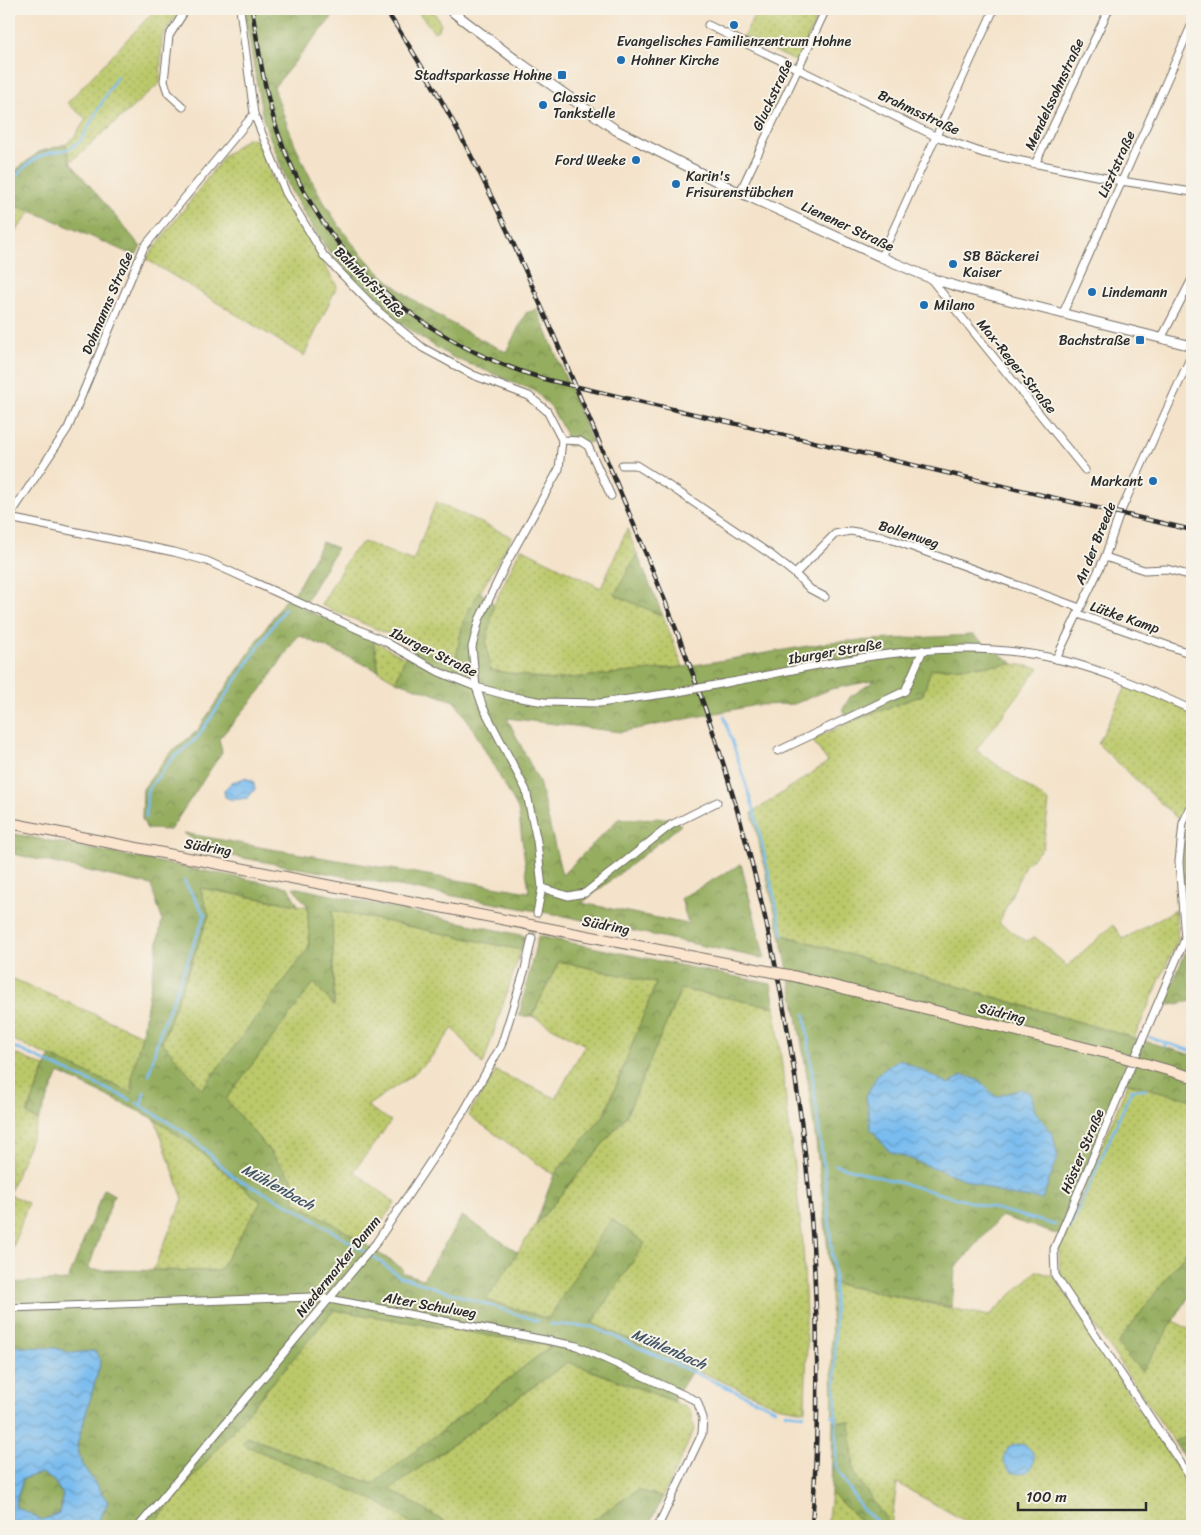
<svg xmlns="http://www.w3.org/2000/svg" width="1201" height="1535" font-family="Sriracha,sans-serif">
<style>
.grass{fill:url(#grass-dots);stroke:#747a4b}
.forest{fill:url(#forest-crowns);stroke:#606c45}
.water{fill:url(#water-waves);stroke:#52748d;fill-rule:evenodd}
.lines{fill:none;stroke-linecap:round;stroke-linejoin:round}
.stream{stroke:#79bcef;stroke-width:2.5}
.minor-tunnel{stroke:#ccbeaa;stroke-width:7;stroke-dasharray:7 3.5;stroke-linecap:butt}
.minor-casing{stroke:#716b63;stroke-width:9}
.tertiary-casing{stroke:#716b63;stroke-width:11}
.secondary-casing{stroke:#716b63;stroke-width:12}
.minor{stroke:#fff;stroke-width:7}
.tertiary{stroke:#fff;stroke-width:9}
.secondary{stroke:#fce5cf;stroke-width:10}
.rail-casing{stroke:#2b2b2b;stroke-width:4.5}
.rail{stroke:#f7f3e8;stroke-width:2.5;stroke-dasharray:8;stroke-linecap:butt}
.minor-bridge-casing{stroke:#716b63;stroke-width:9;stroke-linecap:butt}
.secondary-bridge-casing{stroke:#716b63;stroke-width:12;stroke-linecap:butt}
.minor-bridge{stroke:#fff;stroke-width:7}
.secondary-bridge{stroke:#fce5cf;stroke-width:10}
.poi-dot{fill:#1f6fb2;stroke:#f7f3e8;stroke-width:2}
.labels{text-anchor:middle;stroke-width:4;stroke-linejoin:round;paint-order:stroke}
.poi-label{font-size:14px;fill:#2b2b2b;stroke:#f7f3e8;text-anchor:start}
.street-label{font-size:14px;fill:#2b2b2b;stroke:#f7f3e8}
.water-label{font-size:15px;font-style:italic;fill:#425666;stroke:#f7f3e8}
</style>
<defs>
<pattern id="grass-dots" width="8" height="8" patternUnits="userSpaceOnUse" patternTransform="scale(1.25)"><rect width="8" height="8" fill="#bcc96b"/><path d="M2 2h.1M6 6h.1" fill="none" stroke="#99a358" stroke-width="1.8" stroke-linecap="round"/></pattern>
<pattern id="forest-crowns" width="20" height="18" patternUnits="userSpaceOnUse" patternTransform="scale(1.25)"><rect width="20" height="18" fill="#95ad5f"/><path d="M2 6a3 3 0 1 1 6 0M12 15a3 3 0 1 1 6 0" fill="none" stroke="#7a8d4f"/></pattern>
<pattern id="water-waves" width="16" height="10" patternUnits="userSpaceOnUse" patternTransform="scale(1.25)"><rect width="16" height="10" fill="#79bcef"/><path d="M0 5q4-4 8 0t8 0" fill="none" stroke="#6399c2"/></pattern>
</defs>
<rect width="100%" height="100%" fill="#f7f3e8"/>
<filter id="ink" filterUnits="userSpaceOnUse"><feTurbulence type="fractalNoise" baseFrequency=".02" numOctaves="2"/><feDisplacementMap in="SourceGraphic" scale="10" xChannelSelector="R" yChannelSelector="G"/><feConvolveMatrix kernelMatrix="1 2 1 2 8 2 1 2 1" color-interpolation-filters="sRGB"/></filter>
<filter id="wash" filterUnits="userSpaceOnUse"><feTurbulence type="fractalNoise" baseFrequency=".0096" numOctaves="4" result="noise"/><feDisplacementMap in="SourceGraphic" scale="20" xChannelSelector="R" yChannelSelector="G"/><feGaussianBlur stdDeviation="1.12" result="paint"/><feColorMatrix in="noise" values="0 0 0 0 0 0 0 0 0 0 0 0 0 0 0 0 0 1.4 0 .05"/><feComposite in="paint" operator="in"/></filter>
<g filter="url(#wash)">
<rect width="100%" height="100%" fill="#f4e3ca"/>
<!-- grass -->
<g class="grass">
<polygon points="156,9 180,9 162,37 160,83 70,162 66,144 75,136 86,119 67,103"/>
<polygon points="416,9 432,9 441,24 438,30 434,32"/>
<polygon points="757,9 821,9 797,62 744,36"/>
<polygon points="248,138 257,140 274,183 337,286 304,356 146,259 225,155"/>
<polygon points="17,206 31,211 9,241 9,208"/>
<polygon points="436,502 512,537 463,622 455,663 321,605 351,553 364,542 413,561"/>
<polygon points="627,529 637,554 615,595 663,616 683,667 551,680 491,670 486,644 494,604 521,548 601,588"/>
<polygon points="373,640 405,658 396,681 379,671"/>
<polygon points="1014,664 1039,668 976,750 1049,802 1043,848 1025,865 999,923 1026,941 1035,937 1067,966 1113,925 1123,939 1175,910 1178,939 1134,1038 780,934 752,813 828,762 812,740 852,721 923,695 930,669"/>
<polygon points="1128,683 1192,713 1192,803 1182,823 1098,744"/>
<polygon points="199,888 308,907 309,948 202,1090 162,1042 209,915"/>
<polygon points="332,910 521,950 483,1065 453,1028 429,1060 411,1076 367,1106 391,1121 354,1171 395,1203 364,1245 295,1202 292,1178 225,1099 314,982 334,1005"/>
<polygon points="559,961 656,983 605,1114 554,1175 468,1115 496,1071 556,1098 585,1045 532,1016"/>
<polygon points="9,977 142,1035 132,1075 132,1094 9,1038"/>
<polygon points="681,989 775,1007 803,1242 807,1343 805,1411 777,1406 592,1323 644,1243 612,1219 549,1319 486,1300 535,1226 626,1116"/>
<polygon points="9,1051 45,1067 27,1114 38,1121 9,1194"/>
<polygon points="1128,1083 1192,1100 1192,1291 1174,1321 1192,1331 1192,1431 1174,1442 1060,1275 1059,1249"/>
<polygon points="155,1119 196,1148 261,1202 219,1271 153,1270 183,1199"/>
<polygon points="9,1194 28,1203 9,1260"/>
<polygon points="1036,1271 1054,1276 1125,1388 1192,1487 1192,1526 974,1526 897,1483 891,1526 854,1474 850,1422 833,1421 831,1283 989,1316"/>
<polygon points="334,1310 552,1345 373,1484 248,1437 378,1502 416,1526 152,1526"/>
<polygon points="568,1362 673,1401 690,1410 694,1430 663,1497 638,1490 583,1526 451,1526 390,1489"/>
<polygon points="831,1493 866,1526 827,1526"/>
</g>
<!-- forest -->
<g class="forest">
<path d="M244,9h95l-65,78c24,75 59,149 121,199 34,27 73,47 111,66l20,-39 11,-4 55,133 -25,4 -2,-14 -13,-23 -17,-18 -85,-35 -36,-23 -32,-25 -52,-55 -21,-31 -19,-33 -27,-70z"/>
<polygon points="66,144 70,162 141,247 135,256 49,218 17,206 9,208 9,178 11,174 39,152"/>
<polygon points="322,542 337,548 302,608 373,640 379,671 298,635 261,690 219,739 222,752 170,830 147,829 142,819 143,789 168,755 197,731 284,601 296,591"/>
<polygon points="637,554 663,616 615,595"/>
<polygon points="479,591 494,604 486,644 491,670 551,680 683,667 832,642 973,635 1014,664 931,669 923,695 852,721 842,711 850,697 876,680 831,689 794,704 756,705 621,732 507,718 539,782 562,875 618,819 670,818 681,825 582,903 688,924 681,898 741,864 765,959 559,915 210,852 184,833 265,848 529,892 518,809 469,722 454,701 396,681 410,645 455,663 463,622"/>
<path d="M1192,811l-4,49 4,56v85l-22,4 -4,-9c6,-13 22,-45 23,-58 1,-42 -16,-86 3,-127z"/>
<polygon points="9,833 288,887 298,905 200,888 209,915 162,1042 202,1089 309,948 308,907 293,887 525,936 521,950 332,910 334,1006 314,983 226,1099 292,1178 295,1202 339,1227 403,1269 401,1272 423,1279 462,1216 518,1252 486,1300 548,1319 611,1219 645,1243 592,1323 694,1368 673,1401 568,1362 390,1489 451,1526 416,1526 378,1502 242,1444 247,1437 373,1484 551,1346 334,1310 152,1526 96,1526 108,1502 81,1463 77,1445 101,1361 95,1351 71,1353 55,1348 20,1347 9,1342 9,1283 68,1280 104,1189 114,1195 88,1270 219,1271 261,1202 196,1148 155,1119 59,1073 38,1121 27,1114 50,1056 132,1093 132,1075 142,1035 162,919 151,885 9,853"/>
<path d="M780,934l412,121v45l-71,-19 -62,154 -58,-19 -46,53 -3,38 -121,-24c-11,-118 -24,-233 -51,-349z"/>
<polygon points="538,936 771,984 775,1007 681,989 626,1116 535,1226 554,1175 605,1114 656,983 559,961 532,1016 519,1016"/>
<polygon points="1192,1244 1192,1291 1142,1372 1117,1344"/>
<polygon points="833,1421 850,1422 854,1474 891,1526 866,1526 831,1493"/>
<polygon points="1192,1431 1192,1464 1189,1466 1174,1442"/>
<polygon points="41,1473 53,1480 63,1495 59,1513 42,1520 15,1507 23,1479"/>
<polygon points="638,1490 663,1497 648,1526 583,1526"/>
</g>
<!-- water -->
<g class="water">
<polygon points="245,778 253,781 255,789 248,798 233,800 225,797 224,790 232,782"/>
<polygon points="899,1059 949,1084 963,1075 980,1081 996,1097 1021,1089 1031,1093 1035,1111 1053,1135 1058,1158 1042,1199 1007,1195 889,1151 871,1129 866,1096 878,1074"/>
<path d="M9,1342l11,5 35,1 16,5 24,-2 6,10 -24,84 4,18 27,39 -12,24h-87zM41,1473l12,7 10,15 -4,18 -17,7 -27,-14 8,-27z"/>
<circle cx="1019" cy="1459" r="15"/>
</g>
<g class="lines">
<!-- stream -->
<g class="stream">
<path d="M9,185c7,-10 20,-24 32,-29 16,-8 23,0 40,-16l36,-64"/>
<polyline points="724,716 754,810 783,935"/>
<polyline points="146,818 147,791 172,759 197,738 285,608"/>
<polyline points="805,1014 823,1162"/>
<polyline points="1149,1037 1166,1043"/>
<polyline points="9,1045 131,1100"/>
<polyline points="1165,1046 1166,1043 1192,1051"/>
<polyline points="149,1075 158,1038 205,915 184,881"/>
<polyline points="137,1103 189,1135 235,1178 295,1208 364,1251"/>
<polyline points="141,1106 144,1092"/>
<polyline points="824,1162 834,1275 836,1416"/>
<polyline points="835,1165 1055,1225"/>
<polyline points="1068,1229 1071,1227 1132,1089 1146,1090"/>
<polyline points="373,1256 399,1276 538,1321"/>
<polyline points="550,1324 593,1327 775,1409"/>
<polyline points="785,1413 804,1415"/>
<polyline points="832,1416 836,1416 836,1467 862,1509 882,1526"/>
</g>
</g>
</g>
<g filter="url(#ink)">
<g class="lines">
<!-- minor-tunnel -->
<polyline class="minor-tunnel" points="532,938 537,913"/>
<defs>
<g id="minor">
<polyline points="240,9 254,114 286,193 324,256 378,311 423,348 473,375 529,396 547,411 562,440 559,469 506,564 479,620 472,647 476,687 483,707 526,790 537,841 542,888 537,913"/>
<polyline points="708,25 935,136 983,153 1121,181 1192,192"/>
<polyline points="183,107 168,93 164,81 169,36 186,9"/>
<polyline points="1035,164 1109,9"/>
<polyline points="740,192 826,9"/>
<polyline points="881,257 994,9"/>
<polyline points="930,278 1085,470"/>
<polyline points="1063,313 1192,24"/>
<polyline points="1162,337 1192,279"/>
<polyline points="562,440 580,441 588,446 611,496"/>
<polyline points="622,465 636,465 674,489 770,554 795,574 835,534 850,531 882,536 1080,608"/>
<polyline points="9,517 68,428 144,247 254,114"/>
<polyline points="9,518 174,552 207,561 384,641 439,672 476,687 509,696 544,702 600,703 678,692"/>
<polyline points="1105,557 1144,570 1167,569 1192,576"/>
<polyline points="795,574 810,589 825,597"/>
<polyline points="1078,614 1192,654"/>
<polyline points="1056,659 1105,557 1120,513 1192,354"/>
<path d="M726,683c108,-20 221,-50 331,-24 47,11 92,31 135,51"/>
<polyline points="778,751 905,691 923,650"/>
<polyline points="1192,804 1183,823 1179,862 1185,939 1054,1249 1055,1275 1192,1480"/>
<polyline points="542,888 568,896 585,893 671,825 717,802"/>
<polyline points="9,1308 312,1297 329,1299 577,1346 697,1401 703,1418 702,1434 658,1526"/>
<polyline points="139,1526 376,1243 463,1113 501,1046 525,969 532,938"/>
</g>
<polyline id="tertiary" points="449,9 516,60 616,130 728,187 881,257 930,278 969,290 1192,346"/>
<g id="secondary">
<polyline points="9,823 772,972"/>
<polyline points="789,975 1119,1056"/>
<polyline points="1150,1065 1192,1077"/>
</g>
</defs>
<!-- minor casing -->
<use href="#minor" class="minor-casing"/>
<!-- tertiary casing -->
<use href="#tertiary" class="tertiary-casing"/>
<!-- secondary casing -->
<use href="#secondary" class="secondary-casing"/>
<!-- minor -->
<use href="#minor" class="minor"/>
<!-- tertiary -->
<use href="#tertiary" class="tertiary"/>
<!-- secondary -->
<use href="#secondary" class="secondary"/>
<defs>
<g id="rail">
<path d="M252,9c7,43 13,88 28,129 44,122 145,207 268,242l644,150"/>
<path d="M385,9c85,125 142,263 201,402 51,121 104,242 142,368 74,242 102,495 84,747"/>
</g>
</defs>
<!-- rail casing -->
<use href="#rail" class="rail-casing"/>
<!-- rail -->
<use href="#rail" class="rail"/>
<defs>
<polyline id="minor-bridge" points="678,692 726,683"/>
<g id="secondary-bridge">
<polyline points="772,972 789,975"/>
<polyline points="1119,1056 1150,1065"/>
</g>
</defs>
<!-- minor-bridge casing -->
<use href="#minor-bridge" class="minor-bridge-casing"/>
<!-- secondary-bridge casing -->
<use href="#secondary-bridge" class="secondary-bridge-casing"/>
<!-- minor-bridge -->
<use href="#minor-bridge" class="minor-bridge"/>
<!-- secondary-bridge -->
<use href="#secondary-bridge" class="secondary-bridge"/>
</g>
</g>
<!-- markers -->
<g class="poi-dot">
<circle cx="734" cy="25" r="5"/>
<circle cx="621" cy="60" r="5"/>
<rect x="557" y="70" width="10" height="10" rx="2.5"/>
<circle cx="543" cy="105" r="5"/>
<circle cx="636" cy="160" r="5"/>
<circle cx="676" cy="184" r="5"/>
<circle cx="953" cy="264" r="5"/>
<circle cx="1092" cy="292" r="5"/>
<circle cx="924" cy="305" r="5"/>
<rect x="1135" y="335" width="10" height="10" rx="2.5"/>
<circle cx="1153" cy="481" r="5"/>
</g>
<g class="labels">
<!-- poi labels -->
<g class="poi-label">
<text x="734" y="46" text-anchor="middle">Evangelisches Familienzentrum Hohne</text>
<text x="631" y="65">Hohner Kirche</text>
<text x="552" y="80" text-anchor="end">Stadtsparkasse Hohne</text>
<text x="553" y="102">Classic<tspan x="553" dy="16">Tankstelle</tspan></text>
<text x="626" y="165" text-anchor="end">Ford Weeke</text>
<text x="686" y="181">Karin's<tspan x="686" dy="16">Frisurenstübchen</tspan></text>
<text x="963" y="261">SB Bäckerei<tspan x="963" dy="16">Kaiser</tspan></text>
<text x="1102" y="297">Lindemann</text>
<text x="934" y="310">Milano</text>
<text x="1130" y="345" text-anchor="end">Bachstraße</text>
<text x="1143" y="486" text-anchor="end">Markant</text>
</g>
<!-- street labels -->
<g class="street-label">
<text transform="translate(1054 94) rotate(-65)" y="5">Mendelssohnstraße</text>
<text transform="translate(772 95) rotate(-65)" y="5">Gluckstraße</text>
<text transform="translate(919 112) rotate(25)" y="5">Brahmsstraße</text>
<text transform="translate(1116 164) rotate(-66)" y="5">Lisztstraße</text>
<text transform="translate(848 226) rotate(25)" y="5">Lienener Straße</text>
<text transform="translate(370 282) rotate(45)" y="5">Bahnhofstraße</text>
<text transform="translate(107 303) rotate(-67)" y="5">Dohmanns Straße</text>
<text transform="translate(1017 366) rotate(51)" y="5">Max-Reger-Straße</text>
<text transform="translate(909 534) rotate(18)" y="5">Bollenweg</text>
<text transform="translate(1095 543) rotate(-68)" y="5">An der Breede</text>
<text transform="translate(1125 617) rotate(19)" y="5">Lütke Kamp</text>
<text transform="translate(835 651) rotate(-10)" y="5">Iburger Straße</text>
<text transform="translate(434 652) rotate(26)" y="5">Iburger Straße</text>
<text transform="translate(208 847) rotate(10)" y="5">Südring</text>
<text transform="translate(606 925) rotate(11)" y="5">Südring</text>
<text transform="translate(1002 1013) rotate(14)" y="5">Südring</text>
<text transform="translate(1082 1151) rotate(-67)" y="5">Höster Straße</text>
<text transform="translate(338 1266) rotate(-51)" y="5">Niedermarker Damm</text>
<text transform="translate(430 1305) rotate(10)" y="5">Alter Schulweg</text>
</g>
<!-- water labels -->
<g class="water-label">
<text transform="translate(278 1187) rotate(29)" y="5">Mühlenbach</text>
<text transform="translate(669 1349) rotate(24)" y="5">Mühlenbach</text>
</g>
</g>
<!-- margin -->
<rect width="1201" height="1535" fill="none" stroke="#f7f3e8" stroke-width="30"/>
<!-- scale -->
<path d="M1018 1502v8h128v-8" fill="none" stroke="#2b2b2b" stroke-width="2.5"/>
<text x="1026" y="1502" font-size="15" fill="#2b2b2b" stroke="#f7f3e8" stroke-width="4" paint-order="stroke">100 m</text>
</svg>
